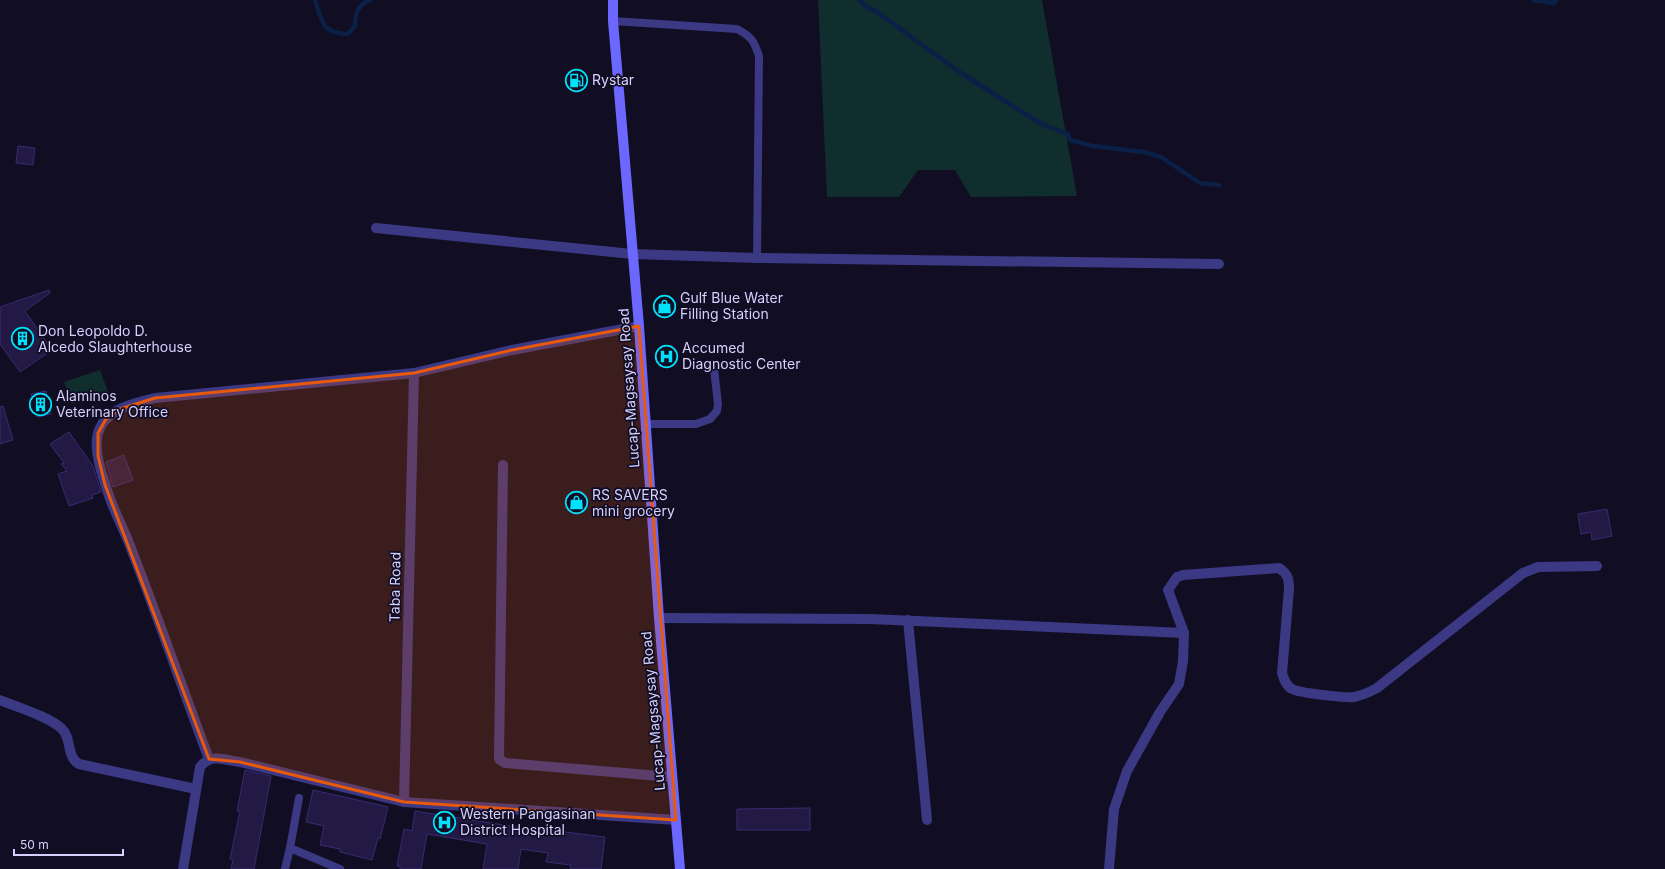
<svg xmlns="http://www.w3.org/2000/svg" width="1665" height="869" font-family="Inter,sans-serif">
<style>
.green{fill:#102e2d}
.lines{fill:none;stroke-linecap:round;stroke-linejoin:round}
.stream{stroke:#0b2046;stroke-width:4.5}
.building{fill:#221945;stroke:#392b71}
.lane{stroke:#3b3884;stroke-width:8}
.street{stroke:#3b3884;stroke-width:10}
.secondary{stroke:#6b67ff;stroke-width:10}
.marked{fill:#e8590c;fill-opacity:0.2;stroke:#e8590c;stroke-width:3;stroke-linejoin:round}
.labels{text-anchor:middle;stroke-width:3.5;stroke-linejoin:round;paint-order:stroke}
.poi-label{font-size:14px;fill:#d6d0ff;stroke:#110e24;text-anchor:start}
.street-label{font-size:14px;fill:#d6d0ff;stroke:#110e24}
</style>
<rect width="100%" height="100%" fill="#110e24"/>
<!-- green -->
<g class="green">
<polygon points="818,0 1042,0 1077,196 971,197 955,170 918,170 899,197 827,197"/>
<polygon points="100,370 108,392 72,404 64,382"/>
</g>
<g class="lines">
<!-- stream -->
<g class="stream">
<path d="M315,0c7,22 7,33 33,34l7,-8c0,-13 3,-21 15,-26"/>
<polyline points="859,0 869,9 876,11 955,69 1014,107 1044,125 1068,134 1070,140 1093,146 1144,152 1161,157 1200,183 1219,185"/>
<polyline points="1533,0 1554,3 1556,0"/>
</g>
</g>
<!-- building -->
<g class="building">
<polygon points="18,146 35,148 33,165 16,163"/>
<polygon points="49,290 50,293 25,311 52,350 20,372 0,344 0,307"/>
<polygon points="46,391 51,414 37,417 31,394"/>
<polygon points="3,406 13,440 0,444 0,407"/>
<polygon points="69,432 93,466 101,492 92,495 93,498 69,506 58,474 67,471 61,464 64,463 50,444"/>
<polygon points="124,455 133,480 113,487 106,462"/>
<polygon points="1607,509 1612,536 1592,540 1591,532 1581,534 1578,514"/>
<polygon points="245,770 271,776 254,869 231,869 233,860 230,859 240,811 237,811"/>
<polygon points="313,790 388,807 380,839 378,838 372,860 340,852 340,849 320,845 324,826 306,822"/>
<polygon points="810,808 810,830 737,830 737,809"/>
<polygon points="415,811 542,831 542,829 605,837 601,869 570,869 571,865 546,862 548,853 521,849 518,869 483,869 487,844 427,834 421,869 400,869 400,866 397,866 404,829 412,831"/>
</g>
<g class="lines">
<!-- lane -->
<g class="lane">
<path d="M613,21l124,8c15,8 17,12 22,27l-2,202"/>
<polyline points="646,424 696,424 710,419 717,411 718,404 714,369"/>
<polyline points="299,798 290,848 340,869"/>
<polyline points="285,869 290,848"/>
</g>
<!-- street -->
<g class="street">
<polyline points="376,228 632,254 757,258 1219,264"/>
<polyline points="503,465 499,759 505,763 672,777"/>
<polyline points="659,618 870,619 1184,633"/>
<polyline points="908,620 927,820"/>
<path d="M0,700c17,7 50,17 62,29 10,9 4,28 17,35l117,25"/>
<path d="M209,759c-26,-69 -50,-139 -77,-208 -8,-23 -21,-44 -27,-68 -5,-14 -11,-35 -7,-50 7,-24 36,-30 57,-35l259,-25 98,-23 127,-24"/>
<polyline points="404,802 414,373"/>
<path d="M183,869l17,-102c11,-14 24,-7 40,-5l164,40 272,18"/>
<path d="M1109,869l5,-60 13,-38 33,-59 19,-28 4,-23 1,-28 -16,-43 9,-13 6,-2 96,-7c9,6 10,11 10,21l-7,84c2,6 4,13 10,16 7,4 53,9 62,8 9,-2 16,-5 23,-9l146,-115 15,-6 59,-1"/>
</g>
<!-- secondary -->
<polyline class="secondary" points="613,0 613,21 639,326 659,618 680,869"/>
</g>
<!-- marked area -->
<path class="marked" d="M639,326l37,494 -272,-18 -164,-40 -31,-3 -104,-274 -7,-29v-23l8,-14 14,-10 35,-11 259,-25 98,-23z"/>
<!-- icons -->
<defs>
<symbol id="fuel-ring" viewBox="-11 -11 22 22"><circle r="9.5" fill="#110e24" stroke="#00e2fb" stroke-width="1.5"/><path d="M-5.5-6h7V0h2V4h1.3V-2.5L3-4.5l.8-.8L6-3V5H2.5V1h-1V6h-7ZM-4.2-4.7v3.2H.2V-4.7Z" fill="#00e2fb"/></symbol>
<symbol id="shop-ring" viewBox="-11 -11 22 22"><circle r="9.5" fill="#110e24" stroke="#00e2fb" stroke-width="1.5"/><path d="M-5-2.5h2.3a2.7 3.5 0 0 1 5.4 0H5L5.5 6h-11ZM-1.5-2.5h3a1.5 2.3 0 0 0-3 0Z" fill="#00e2fb"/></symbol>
<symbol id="building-ring" viewBox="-11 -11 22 22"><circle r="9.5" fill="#110e24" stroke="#00e2fb" stroke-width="1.5"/><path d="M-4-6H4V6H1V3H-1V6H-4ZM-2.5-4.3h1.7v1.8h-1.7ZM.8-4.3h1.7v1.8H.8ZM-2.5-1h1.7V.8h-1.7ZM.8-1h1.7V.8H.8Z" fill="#00e2fb"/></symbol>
<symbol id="hospital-ring" viewBox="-11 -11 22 22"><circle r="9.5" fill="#110e24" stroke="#00e2fb" stroke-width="1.5"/><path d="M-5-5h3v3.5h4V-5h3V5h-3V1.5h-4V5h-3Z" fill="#00e2fb"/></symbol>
</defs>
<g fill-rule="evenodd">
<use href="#fuel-ring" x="564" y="68" width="25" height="25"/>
<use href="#shop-ring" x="652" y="294" width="25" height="25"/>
<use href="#building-ring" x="10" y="326" width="25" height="25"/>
<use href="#hospital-ring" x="654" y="344" width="25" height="25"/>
<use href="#building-ring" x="28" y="392" width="25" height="25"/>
<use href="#shop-ring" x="564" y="490" width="25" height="25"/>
<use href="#hospital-ring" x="432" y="810" width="25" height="25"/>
</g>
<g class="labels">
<!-- poi labels -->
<g class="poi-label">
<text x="592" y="85">Rystar</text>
<text x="680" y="303">Gulf Blue Water<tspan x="680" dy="16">Filling Station</tspan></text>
<text x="38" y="336">Don Leopoldo D.<tspan x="38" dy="16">Alcedo Slaughterhouse</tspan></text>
<text x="682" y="353">Accumed<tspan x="682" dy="16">Diagnostic Center</tspan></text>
<text x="56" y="401">Alaminos<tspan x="56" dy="16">Veterinary Office</tspan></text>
<text x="592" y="500">RS SAVERS<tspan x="592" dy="16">mini grocery</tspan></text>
<text x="460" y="819">Western Pangasinan<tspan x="460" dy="16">District Hospital</tspan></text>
</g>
<!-- street labels -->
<g class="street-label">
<text transform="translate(629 388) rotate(-94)" y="5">Lucap-Magsaysay Road</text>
<text transform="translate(395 587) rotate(-89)" y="5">Taba Road</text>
<text transform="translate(653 711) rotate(-95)" y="5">Lucap-Magsaysay Road</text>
</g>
</g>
<!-- scale -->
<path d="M14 849v6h109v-6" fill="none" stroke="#d6d0ff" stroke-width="2"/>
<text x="20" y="849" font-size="12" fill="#d6d0ff" stroke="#110e24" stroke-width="3" paint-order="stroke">50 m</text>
</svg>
